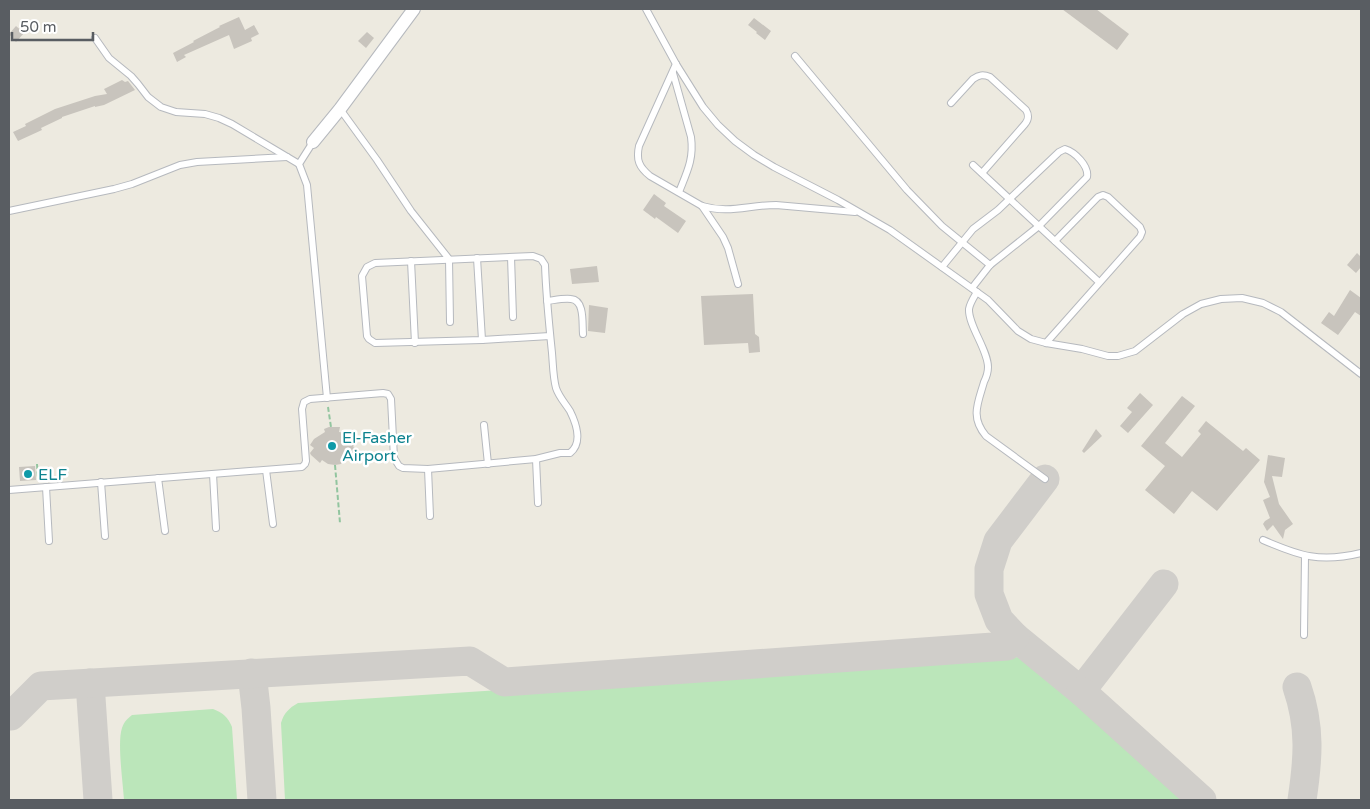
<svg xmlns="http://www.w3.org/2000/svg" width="1370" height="809" font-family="'Varela Round',sans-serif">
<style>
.green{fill:#bbe6ba}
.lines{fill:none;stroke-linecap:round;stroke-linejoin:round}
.taxiway{stroke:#d0ceca;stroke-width:29}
.building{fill:#c8c4bd}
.lane-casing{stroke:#b6b9be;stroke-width:8}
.street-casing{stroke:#b6b9be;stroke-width:14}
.path{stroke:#92c59f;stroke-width:2;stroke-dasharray:5 2.5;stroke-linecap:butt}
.lane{stroke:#fff;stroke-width:6}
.street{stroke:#fff;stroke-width:12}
.culture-dot{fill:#0f9aa8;stroke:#fff;stroke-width:2}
.labels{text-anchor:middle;stroke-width:5;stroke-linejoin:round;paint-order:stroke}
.culture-label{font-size:16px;fill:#0d838f;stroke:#fff;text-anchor:start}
</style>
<rect width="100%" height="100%" fill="#edeae0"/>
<!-- green -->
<g class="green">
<path d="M951,656l58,2 10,-1 5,1 164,142h-903l-4,-77c3,-10 8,-15 17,-20l202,-13 2,-2c150,-12 300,-19 449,-32z"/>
<path d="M213,709c10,4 15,8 19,18l5,73h-113c-1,-17 -7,-58 -2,-72 2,-6 5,-9 10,-13z"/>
</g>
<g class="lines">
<!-- taxiway -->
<g class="taxiway">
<polyline points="1015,637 1081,691 1164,584"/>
<polyline points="252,673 256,708 262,800"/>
<polyline points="90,683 98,800"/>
<path d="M1297,687c14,40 11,73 5,113"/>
<polyline points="1081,691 1202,800"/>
<polyline points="9,716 11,716 41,686 470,661 504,682 1007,646 1015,637 999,620 989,594 989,569 998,541 1045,479"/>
</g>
</g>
<!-- building -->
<g class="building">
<polygon points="1062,9 1096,9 1129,34 1117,50"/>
<polygon points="239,17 245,30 254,25 259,34 251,38 252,41 234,49 229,35 184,55 186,57 177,62 173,53 194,42 193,41 220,27 219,26"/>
<polygon points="754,18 771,31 765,40 756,33 757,32 748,25"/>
<polygon points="16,26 24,33 16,42 9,34"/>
<polygon points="367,32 374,38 366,48 358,41"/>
<polygon points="122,80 125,82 128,81 135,90 104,105 95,107 95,106 62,117 62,118 41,128 42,130 18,141 13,132 26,126 25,124 55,109 95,96 107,94 104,89"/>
<polygon points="654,194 666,203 664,206 686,221 678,233 656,217 655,219 643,210"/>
<polygon points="1357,253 1361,257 1361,267 1356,273 1347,265"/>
<polygon points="597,266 599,282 572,284 570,269"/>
<polygon points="1350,290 1361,298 1361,316 1355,312 1338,335 1321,323 1329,312 1334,316"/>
<polygon points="753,294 755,334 759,337 760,352 749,353 748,343 704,345 701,296"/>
<polygon points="589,305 608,308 605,333 588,331"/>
<polygon points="1140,393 1153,405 1128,433 1120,426 1132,412 1127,408"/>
<polygon points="1182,396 1195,406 1165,443 1182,457 1201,434 1198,431 1206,421 1243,451 1246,448 1260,460 1217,511 1192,491 1174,514 1145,490 1165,466 1141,446"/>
<polygon points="329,427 340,427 339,432 346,433 357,442 353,447 358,450 351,461 345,457 341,464 335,465 328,464 322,460 320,463 311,455 310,453 314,448 310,445 314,439 325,432 324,429"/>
<polygon points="1096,429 1102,436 1084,453 1082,451"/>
<polygon points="1268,455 1285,458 1282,477 1272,476 1279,504 1293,524 1285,530 1283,539 1273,525 1267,531 1263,524 1265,521 1270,518 1263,500 1270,497 1264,482"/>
<polygon points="35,466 36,480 20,481 19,467"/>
</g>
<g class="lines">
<defs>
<g id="lane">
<polyline points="646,9 676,64 703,107 718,125 735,141 754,155 774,167 838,200 890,230 988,300 1018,331 1031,339 1046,343 1082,349 1108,356 1118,356 1135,351 1183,314 1201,304 1221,299 1242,298 1263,303 1281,312 1361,374"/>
<polyline points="95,38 109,58 131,76 138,84 148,97 161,107 176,112 205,114 219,118 232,124 299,164"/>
<polyline points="795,56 907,190 942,226 990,265"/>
<path d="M676,64l-37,82c-3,14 0,21 11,30l52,30c27,8 47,-1 74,-1l79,7"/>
<path d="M673,73l18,64c3,22 -4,35 -12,55"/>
<path d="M951,103l22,-24c6,-4 10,-5 17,-2l36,33c3,5 3,9 -1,14l-43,49"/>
<polyline points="340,109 377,160 411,211 449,259 450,322"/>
<polyline points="313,142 299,164 307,185 327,398"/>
<polyline points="973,165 1099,282"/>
<polyline points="702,206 723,237 728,248 738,284"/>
<polyline points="9,211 114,189 132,184 180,165 197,162 287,157"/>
<polyline points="511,257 513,317"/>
<polyline points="477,258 482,340"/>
<polyline points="411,261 415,343"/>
<path d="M942,267l31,-38 25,-19 61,-58 6,-3c10,3 24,17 22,28l-48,49 -49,39 -18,23"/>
<path d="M977,292c-3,5 -7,11 -8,17 -1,16 19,41 19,58 0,5 -2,11 -4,15 -6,21 -14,35 2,54l59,43"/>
<path d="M547,301c8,-1 17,-3 24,-2 14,1 11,25 12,35"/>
<polyline points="1046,343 1140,237 1142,232 1140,227 1108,197 1103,195 1098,197 1055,241"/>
<polyline points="484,425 488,464"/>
<polyline points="536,459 538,503"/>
<polyline points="428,469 430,516"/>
<polyline points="266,470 273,524"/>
<polyline points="213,474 216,528"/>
<polyline points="158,478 165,531"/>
<polyline points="101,482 105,536"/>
<polyline points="46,487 49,541"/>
<path d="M9,490l293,-23 3,-3 1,-3 -4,-52 2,-7 6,-3 73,-6 5,1 3,5 3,59 5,8 4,2 25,1 108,-10 24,-6h10c13,-10 6,-30 0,-42 -5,-8 -11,-14 -14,-23 -3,-11 -3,-24 -4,-35 -3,-29 -6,-58 -7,-88l-4,-6 -8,-3 -158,7 -8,4 -5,9 5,60 2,3 6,4 107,-3 68,-4"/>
<path d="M1263,540c37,16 57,23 98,13"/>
<polyline points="1304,635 1305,556"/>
</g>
<polyline id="street" points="313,142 340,109 414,9"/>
</defs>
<!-- lane casing -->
<use href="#lane" class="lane-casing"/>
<!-- street casing -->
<use href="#street" class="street-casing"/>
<!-- path -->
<g class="path">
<polyline points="328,407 331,427"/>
<polyline points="37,464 38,479"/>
<polyline points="335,465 340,523"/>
</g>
<!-- lane -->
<use href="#lane" class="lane"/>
<!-- street -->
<use href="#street" class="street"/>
</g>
<!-- markers -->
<g class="culture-dot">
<circle cx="332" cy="446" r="5"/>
<circle cx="28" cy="474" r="5"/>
</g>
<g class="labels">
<!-- culture labels -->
<g class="culture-label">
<text x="342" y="443">El-Fasher<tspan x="342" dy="18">Airport</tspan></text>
<text x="38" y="480">ELF</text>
</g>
</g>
<!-- border -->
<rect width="1370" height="809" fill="none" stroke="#595d62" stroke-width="20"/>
<!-- scale -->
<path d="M12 32v8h81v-8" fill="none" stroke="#595d62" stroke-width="2.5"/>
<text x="20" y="32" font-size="15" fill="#595d62" stroke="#ffffff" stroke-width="4" paint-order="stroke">50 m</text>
</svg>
